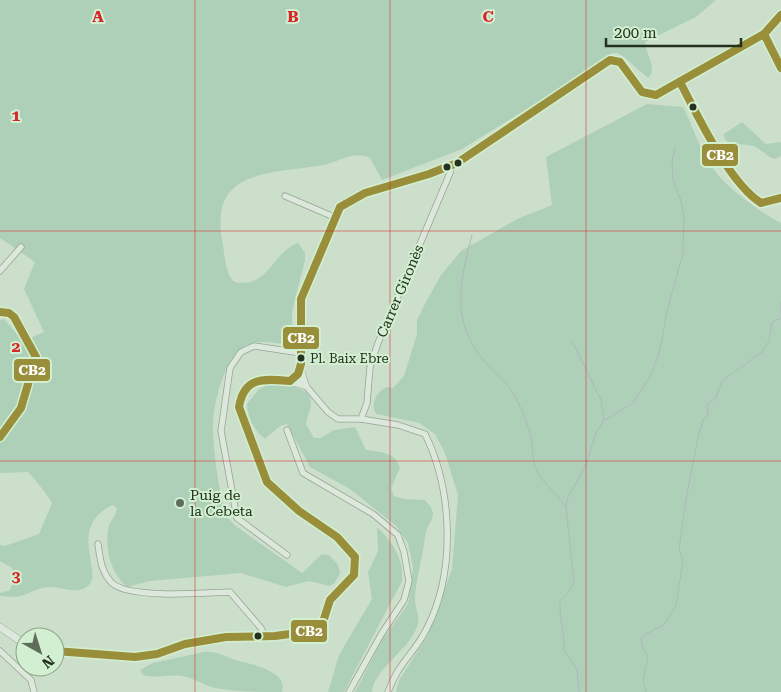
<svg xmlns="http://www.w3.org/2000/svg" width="781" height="692" font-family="'Roboto Serif',serif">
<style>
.green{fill:#afd0b8}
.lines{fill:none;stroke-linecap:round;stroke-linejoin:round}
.stream{stroke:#b0b6bf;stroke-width:1}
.minor-casing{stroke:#96a494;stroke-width:7}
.tertiary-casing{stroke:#96a494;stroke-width:8}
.minor{stroke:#dce8db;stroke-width:5.5}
.tertiary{stroke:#dce8db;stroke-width:7}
.bus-1-casing{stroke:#d2f0d1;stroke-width:11}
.bus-1{stroke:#998e39;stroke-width:8}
.grid{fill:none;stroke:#d62828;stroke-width:1;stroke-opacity:0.55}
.bus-dot{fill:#23311e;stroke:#d2f0d1;stroke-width:2}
.poi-dot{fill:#5e6e5b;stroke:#d2f0d1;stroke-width:2}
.labels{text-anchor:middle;stroke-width:4;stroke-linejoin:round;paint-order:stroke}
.bus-label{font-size:13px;fill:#23311e;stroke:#d2f0d1;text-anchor:start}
.street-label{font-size:14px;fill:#23311e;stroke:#d2f0d1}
.poi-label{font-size:14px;fill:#23311e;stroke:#d2f0d1;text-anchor:start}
.grid-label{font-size:16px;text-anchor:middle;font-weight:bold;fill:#d62828;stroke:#d2f0d1;stroke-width:4;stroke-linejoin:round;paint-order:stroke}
.line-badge{stroke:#d2f0d1;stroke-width:2}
.badge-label{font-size:14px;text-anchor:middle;font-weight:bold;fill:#fff}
</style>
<rect width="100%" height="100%" fill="#ccdfcb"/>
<!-- green -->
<g class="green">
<path d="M0,0h716l-20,17 -51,25c1,12 13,28 3,36l-24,-21 -6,-4h-6l-21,16 -129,80 -80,31 -12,-22c-16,-8 -31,4 -47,7 -51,9 -113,3 -101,74 3,15 2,31 12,43 35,7 38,-30 64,-39l7,10v7l-13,51v34c-14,-1 -33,-6 -46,0 -22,11 -34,62 -33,84 1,26 5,55 11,81l3,7 10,10 65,46 20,-19 7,1 9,10 2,8 -6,11 -5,2 -20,-5 -23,6 -45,-14 -91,8 -23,6c-16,-14 -22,-36 -19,-57 1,-8 8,-14 9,-22l-5,-3c-45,22 -9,67 -23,80 -11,11 -28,1 -41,2 -11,1 -22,9 -33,10 -5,0 -10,-1 -15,-1v-3l10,-3 4,-10 -2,-12 -12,-7v-16l5,1 34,-12 13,-31c-2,-5 -19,-26 -24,-31l-28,1v-153l4,-1 19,22 21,-9 -20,-43 11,-27 -35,-24z"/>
<path d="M647,104l36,3c10,20 17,42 29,60 13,20 48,45 69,56v469h-385l3,-12 28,-43 25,-68 6,-74 -13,-42 -10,-19 -16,-11 -42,-9 -3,-4c-1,-11 3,-18 13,-23l6,1 11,-12 13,-42v-14l9,-18 15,-27 20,-24 56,-32 35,-14 -6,-48z"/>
<path d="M742,122l24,22 15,-2v14l-6,3c-9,-2 -13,-10 -22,-13 -10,-3 -19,1 -28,-6l-1,-6z"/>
<path d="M270,384c12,0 43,1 41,21 -1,6 -4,12 -5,19l8,14h6l14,-8 21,-3 11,23c12,2 30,1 34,18l-9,20 3,8 10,3 21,1c17,18 2,19 0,37 -2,21 -10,43 -10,64 1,10 6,16 2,26 -8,23 -43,42 -45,65h-17l27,-52 26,-36 5,-36 -5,-25 -12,-17 -46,-37 -40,-22 -23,-43 -7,2 -15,13c-11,-9 -17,-20 -18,-35l12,-15z"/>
<path d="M377,527c16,15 27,32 25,54l-58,111h-16l11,-37 33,-56 -4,-27 10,-21z"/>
<path d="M204,652c12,-1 20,4 31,8 14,4 54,10 47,32 -23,0 -45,0 -67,-4 -11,-3 -21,-10 -33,-12 -13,-2 -26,3 -39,-1l-3,-5 13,-7z"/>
</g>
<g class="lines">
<!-- stream -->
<g class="stream">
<path d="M472,235c-12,47 -22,85 12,126 11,13 24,22 32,37 6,12 12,26 15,39 2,10 1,21 4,30 6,16 22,25 30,39"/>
<polyline points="781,303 781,314"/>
<path d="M572,341l29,59 3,20 -8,13 -10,32 -19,34 -1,9 8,73 -6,12 -8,8c-1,16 5,33 4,49l13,20 2,22"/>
<polyline points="605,420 633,403 652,373 660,350 667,311 683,253 684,216 681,201 673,180 672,162 675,147"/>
<polyline points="646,692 643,679 648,657 642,645 641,638 644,635 664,625 676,606 683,560 679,549 686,499 699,433 704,418 708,415 707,404 716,398 722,381 762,352 769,341 772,322 781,318"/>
</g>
<defs>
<g id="minor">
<polyline points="764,34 781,68"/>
<polyline points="680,82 764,34 781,15"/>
<polyline points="285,196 334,217"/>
<polyline points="0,271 21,247"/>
<path d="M305,385l23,27 10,7h23l37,6 27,9c28,57 31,139 1,196 -12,24 -28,33 -38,62"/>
<polyline points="361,419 367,403 370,367 378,343 450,173 451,166"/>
<polyline points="287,430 303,473 373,514 398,535 404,552 409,581 404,600 382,633 349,692"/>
<path d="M98,544c2,14 3,28 14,39 17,16 93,10 118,9l31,36 4,8"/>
<polyline points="287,555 237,518 221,431 230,368 241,352 254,346 301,353"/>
<polyline points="0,651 31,680 34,692"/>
</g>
<g id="tertiary">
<path d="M0,312c4,0 8,0 12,3 4,3 23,37 24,42l-15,51 -21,29"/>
<path d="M305,385l-5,-17 1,-69 39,-92c26,-23 86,-26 117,-44 53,-31 100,-73 153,-103h6l4,2c25,34 21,43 60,20 12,22 61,117 81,121l20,-5"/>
<polyline points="0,627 25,644"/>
<polyline points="55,651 135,657 157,654 185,644 226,637 275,636 313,631 323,622 330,600 354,575 355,557 337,537 299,511 267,482 253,441 240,412 240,402 244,390 257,380 290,381 305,385"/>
</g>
</defs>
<!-- minor casing -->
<use href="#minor" class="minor-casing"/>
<!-- tertiary casing -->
<use href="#tertiary" class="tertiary-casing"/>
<!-- minor -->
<use href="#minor" class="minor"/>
<!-- tertiary -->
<use href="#tertiary" class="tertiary"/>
<defs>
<g id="bus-1">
<polyline points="764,34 781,68"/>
<path d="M680,82c18,34 49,101 81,121l20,-5"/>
<polyline points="0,312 9,313 14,317 36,357 21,408 0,437"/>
<path d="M55,651l80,6 22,-3 28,-10 41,-7 49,-1 38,-5 10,-9 7,-22 24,-25 1,-18 -18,-20 -38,-26 -32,-29 -28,-75c5,-31 25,-28 51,-26l8,-7 3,-10v-65l39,-92 25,-14 64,-19 28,-11 153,-103 10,2 22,30 14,3 108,-61 17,-19"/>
</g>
</defs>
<!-- bus-1 casing -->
<use href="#bus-1" class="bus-1-casing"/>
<!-- bus-1 -->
<use href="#bus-1" class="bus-1"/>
</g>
<!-- grid -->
<path class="grid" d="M195,0v692M390,0v692M586,0v692M0,231h781M0,461h781"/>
<!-- markers -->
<g class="bus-dot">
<circle cx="693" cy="107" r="4.5"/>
<circle cx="458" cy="163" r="4.5"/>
<circle cx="447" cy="167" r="4.5"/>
<circle cx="301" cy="358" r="4.5"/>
<circle cx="258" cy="636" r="4.5"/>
</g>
<circle class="poi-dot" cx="180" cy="503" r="5"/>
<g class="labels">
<!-- bus labels -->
<g class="bus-label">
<text x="310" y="363">Pl. Baix Ebre</text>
</g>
<!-- street labels -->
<g class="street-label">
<text transform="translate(400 291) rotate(-67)" y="5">Carrer Gironès</text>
</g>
<!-- poi labels -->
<g class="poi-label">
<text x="190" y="500">Puig de<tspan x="190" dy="16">la Cebeta</tspan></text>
</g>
</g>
<g class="grid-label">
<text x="98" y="22">A</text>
<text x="293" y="22">B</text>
<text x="488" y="22">C</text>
<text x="16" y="121">1</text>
<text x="16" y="352">2</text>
<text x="16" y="582">3</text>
</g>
<g class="line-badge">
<rect x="701" y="143" width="38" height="24" rx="5" fill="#998e39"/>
<rect x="282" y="326" width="38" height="24" rx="5" fill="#998e39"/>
<rect x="13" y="358" width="38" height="24" rx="5" fill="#998e39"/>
<rect x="290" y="619" width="38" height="24" rx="5" fill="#998e39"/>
</g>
<g class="badge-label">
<text x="720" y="160">CB2</text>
<text x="301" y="343">CB2</text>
<text x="32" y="375">CB2</text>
<text x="309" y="636">CB2</text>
</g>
<!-- north arrow -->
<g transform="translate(40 652) rotate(141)"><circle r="24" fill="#d2f0d1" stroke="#8ca489"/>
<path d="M0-4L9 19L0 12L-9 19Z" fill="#5e6e5b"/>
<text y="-8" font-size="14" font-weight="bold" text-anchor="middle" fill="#23311e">N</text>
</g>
<!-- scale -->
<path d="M606 38v8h135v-8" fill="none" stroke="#23311e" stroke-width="2.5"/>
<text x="614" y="38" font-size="15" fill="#23311e" stroke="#d2f0d1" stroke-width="4" paint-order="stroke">200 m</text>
</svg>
